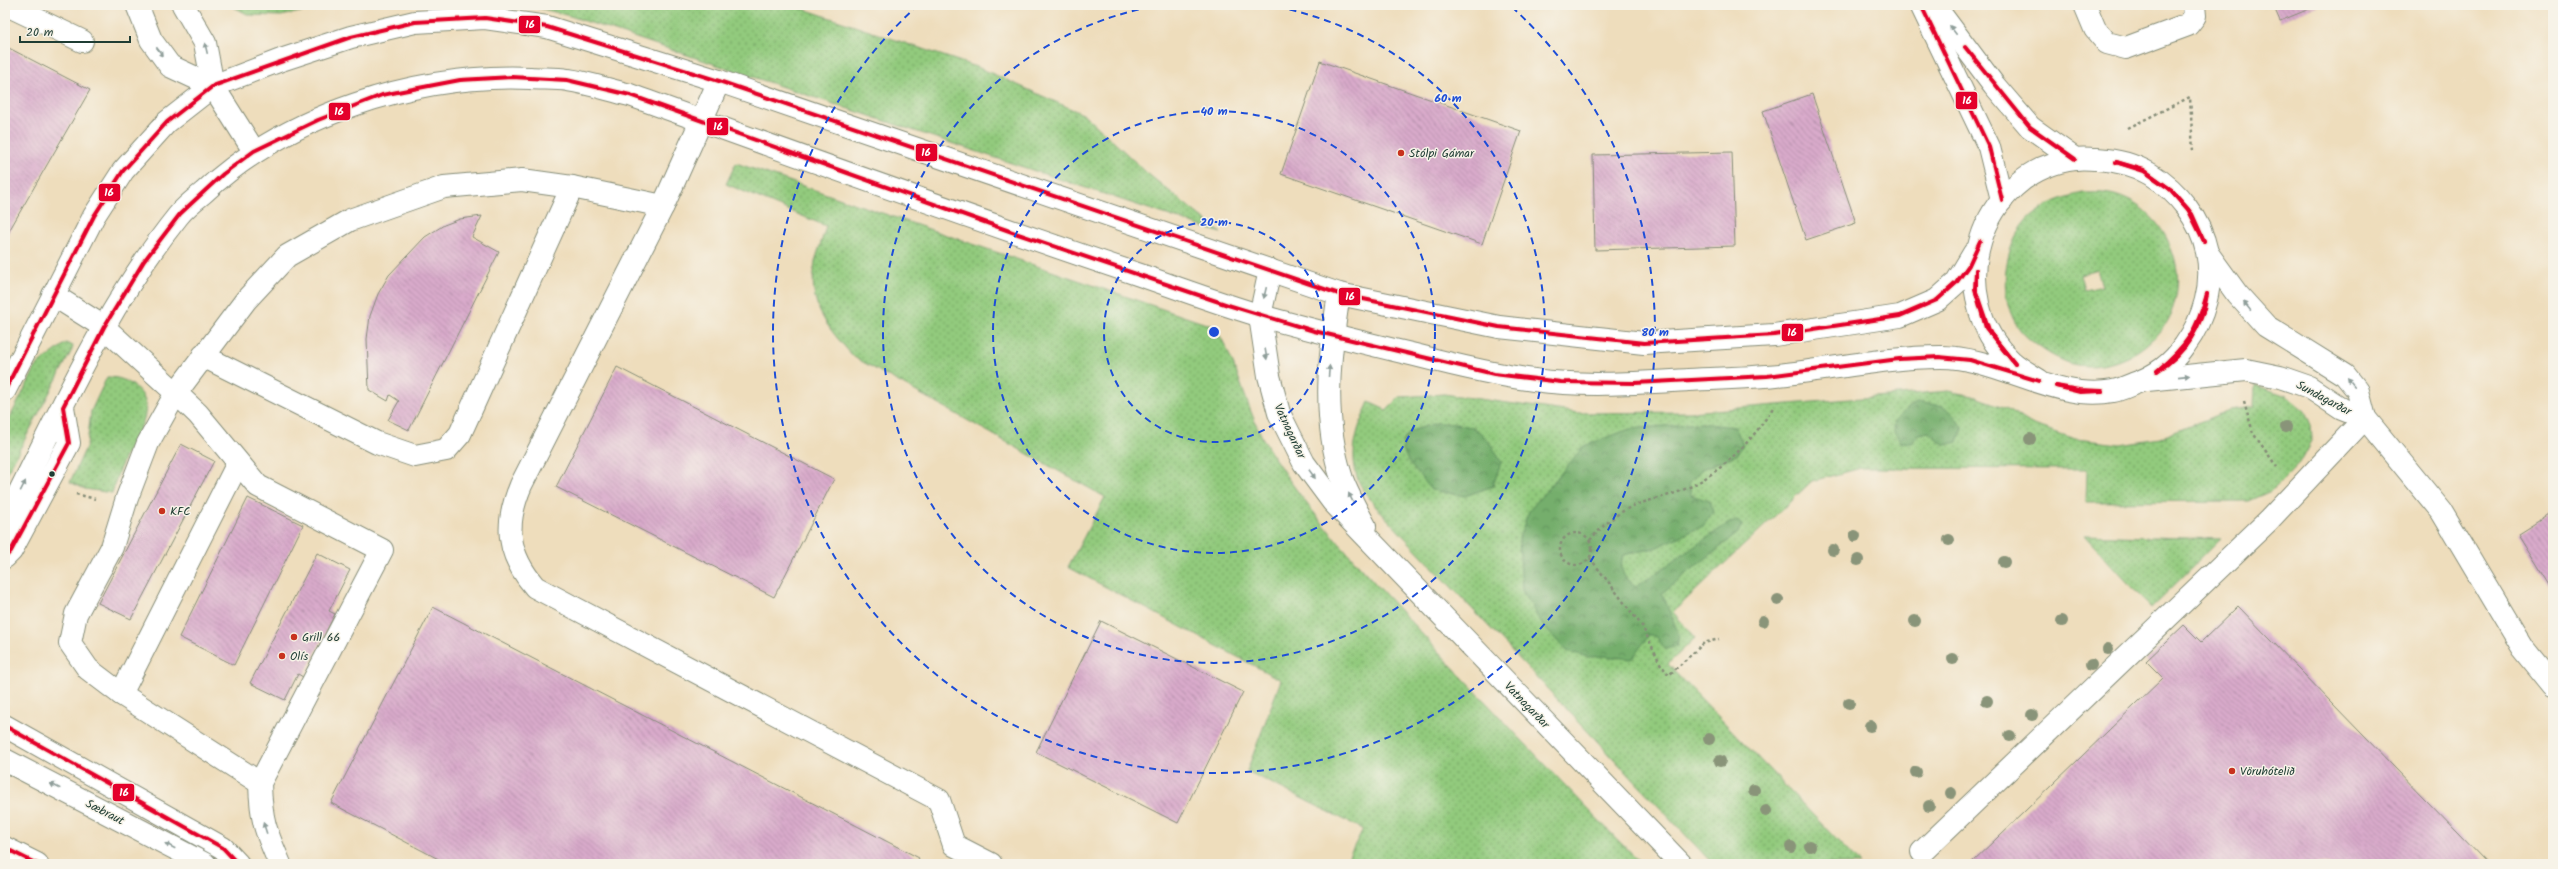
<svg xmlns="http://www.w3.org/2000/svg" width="2558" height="869" font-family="Kalam,sans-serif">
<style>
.grass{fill:url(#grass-dots);stroke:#588458;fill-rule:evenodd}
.forest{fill:url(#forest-crowns);stroke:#4a7650}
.building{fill:url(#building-back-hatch)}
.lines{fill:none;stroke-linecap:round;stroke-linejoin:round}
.minor-casing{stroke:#868d78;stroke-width:24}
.major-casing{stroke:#868d78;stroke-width:24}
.path{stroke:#868d78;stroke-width:2.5;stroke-dasharray:3 3;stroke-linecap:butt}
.minor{stroke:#fff;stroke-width:22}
.major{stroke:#fff;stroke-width:22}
.bus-1-casing{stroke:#f7f3e8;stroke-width:7}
.bus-1{stroke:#e4002b;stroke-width:4}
.tree{fill:#899479}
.oneway{fill:#8f9e9a}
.ring{fill:none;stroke:#1d4ed8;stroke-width:2;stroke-dasharray:7 5}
.poi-dot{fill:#c8321e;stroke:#f7f3e8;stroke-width:1.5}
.bus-dot{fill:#1f3d34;stroke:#f7f3e8;stroke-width:1.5}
.labels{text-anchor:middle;stroke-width:3;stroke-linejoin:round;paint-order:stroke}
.poi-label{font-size:12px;fill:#1f3d34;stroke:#f7f3e8;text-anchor:start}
.street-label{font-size:12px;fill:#1f3d34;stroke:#f7f3e8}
.centre{fill:#1d4ed8;stroke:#f7f3e8;stroke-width:2}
.ring-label{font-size:12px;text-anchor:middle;font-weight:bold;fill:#1d4ed8;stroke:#f7f3e8;stroke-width:3;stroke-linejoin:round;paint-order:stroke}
.line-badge{stroke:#f7f3e8;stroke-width:1.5}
.badge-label{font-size:11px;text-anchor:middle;font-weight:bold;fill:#fff}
</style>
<defs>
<pattern id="grass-dots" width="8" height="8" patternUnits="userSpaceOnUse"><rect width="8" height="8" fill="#92ca7d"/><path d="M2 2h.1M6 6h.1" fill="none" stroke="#77a567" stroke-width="1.8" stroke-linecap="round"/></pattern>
<pattern id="forest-crowns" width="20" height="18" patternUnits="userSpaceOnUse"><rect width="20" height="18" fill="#75ae6c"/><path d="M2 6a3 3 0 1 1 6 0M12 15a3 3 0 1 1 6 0" fill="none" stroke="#5f8f5a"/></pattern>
<pattern id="building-back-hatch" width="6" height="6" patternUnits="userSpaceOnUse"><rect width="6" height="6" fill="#d9aacb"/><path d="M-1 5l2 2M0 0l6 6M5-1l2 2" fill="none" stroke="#af8ca6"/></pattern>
</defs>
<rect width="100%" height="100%" fill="#f7f3e8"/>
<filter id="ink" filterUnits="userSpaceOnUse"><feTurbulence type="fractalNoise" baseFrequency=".025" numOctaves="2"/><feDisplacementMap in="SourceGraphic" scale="8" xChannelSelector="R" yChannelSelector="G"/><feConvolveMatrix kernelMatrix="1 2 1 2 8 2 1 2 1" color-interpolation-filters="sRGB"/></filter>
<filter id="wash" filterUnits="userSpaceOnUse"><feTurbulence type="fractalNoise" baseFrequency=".012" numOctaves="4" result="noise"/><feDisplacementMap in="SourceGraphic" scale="16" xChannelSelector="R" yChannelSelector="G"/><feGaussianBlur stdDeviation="0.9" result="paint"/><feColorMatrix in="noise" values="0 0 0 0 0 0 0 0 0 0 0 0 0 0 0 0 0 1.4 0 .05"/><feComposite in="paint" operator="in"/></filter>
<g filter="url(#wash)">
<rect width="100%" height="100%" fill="#eeddbc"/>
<!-- grass -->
<g class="grass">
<polygon points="230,5 333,5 281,16 249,15"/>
<polygon points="527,5 792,5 982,69 1085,115 1147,173 1221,233 570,16"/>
<path d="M736,163l479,164c26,42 31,88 58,129 39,61 89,113 138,166 75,82 153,162 230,242h-296l18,-35 -116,-58 34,-91 -213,-113 37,-70 -251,-140c-27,-30 -47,-52 -39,-95 3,-12 8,-24 11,-36l-100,-42z"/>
<path d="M2083,193c9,0 19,-1 27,1 46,9 77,62 65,107 -11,43 -62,75 -106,62 -16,-6 -28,-14 -41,-25 -34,-29 -28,-97 6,-124 15,-12 31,-17 49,-21zM2097,269l5,17 -18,4 -4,-16z"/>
<polygon points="66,343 73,346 72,350 5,477 5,427 37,365"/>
<path d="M107,377c11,0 20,3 28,10 26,20 -2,52 -12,74 -5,10 -8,22 -11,32l-27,-4 -15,-7 17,-37 4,-34z"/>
<path d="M2255,385l32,11 18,15 6,14 1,14 -13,24 -28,28 -23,10 -162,1 1,-33 -226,-1 -49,13 -139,131 22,26 -27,26 192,200h-147l-338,-358c-6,-9 -15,-19 -18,-29 -8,-27 1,-51 12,-75l17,8 14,-13 44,-3 135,19 111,-1 258,-21 25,5 33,12 27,17 43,14 44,5 40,-6 69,-28 25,-3z"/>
<polygon points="2084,535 2221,539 2151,608"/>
</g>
<!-- forest -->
<g class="forest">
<path d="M1917,403c23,1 35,4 45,26l-4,13 -13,3 -17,-13 -10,2 -6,9 -11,-1c-16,-20 -1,-29 16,-39z"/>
<path d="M1436,423c39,1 47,5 65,39l-8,24 -28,10 -33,-6 -23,-27 -6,-13v-9l8,-10z"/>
<path d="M1699,423l36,4 8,17 -7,11 -34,14 -13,13 2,13 18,6 4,11 -10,14 -48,22 -32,7c-4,14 0,24 13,32l91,-63 10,-3 5,4 -4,8 -76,60 17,42 -2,11 -12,3 -9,-13h-8l-16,23 -27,-3 -17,1 -21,-6 -24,-25 -21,-36 -3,-52 10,-27 55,-65 46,-17z"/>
</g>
<g id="blocks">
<!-- building -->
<g class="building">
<polygon points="2273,5 2319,5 2280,21"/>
<polygon points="5,46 90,90 5,238"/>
<polygon points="1320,61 1521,131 1482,244 1281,174"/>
<polygon points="1812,94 1856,223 1806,240 1763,111"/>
<polygon points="1732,152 1735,246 1595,250 1593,155"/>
<polygon points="482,216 472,237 499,252 409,430 388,420 399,401 390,395 388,401 369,390 367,339 370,316 378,294 389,275 425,237 444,225 460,219"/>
<polygon points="617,367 834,479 774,597 556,487"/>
<polygon points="181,444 214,461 131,619 98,603"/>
<polygon points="248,498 303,525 234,665 179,637"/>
<polygon points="2553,512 2553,590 2518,534"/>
<polygon points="317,553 350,570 329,611 335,614 303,677 298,674 285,700 250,683"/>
<polygon points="2238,606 2488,864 1970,864 2163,678 2146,661 2184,625 2201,642"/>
<polygon points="433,607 919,858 916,864 448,864 331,803"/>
<polygon points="1101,621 1243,692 1178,823 1036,752"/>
</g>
</g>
</g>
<g filter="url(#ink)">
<use href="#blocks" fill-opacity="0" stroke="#868d78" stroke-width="1"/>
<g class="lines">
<defs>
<g id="minor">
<polyline points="7,5 82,41"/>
<polyline points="137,5 151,40 170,66 213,86"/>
<polyline points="183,5 205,43 213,86 254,151"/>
<polyline points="2085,5 2095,29 2107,43 2126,48 2188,25 2195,16 2194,5"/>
<path d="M719,81l-56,125 -142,279c-17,40 -14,69 14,102l404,213 15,45 37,19"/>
<polyline points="1270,270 1260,316 1269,376 1279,413 1304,463 1333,502 1681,864"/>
<path d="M1339,294c-10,63 -17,124 3,185 6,16 15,32 23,47"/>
<path d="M53,295l51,32 72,66 22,21 60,72 124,64 -122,233c1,37 5,47 20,81"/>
<polyline points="203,356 377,443 415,456 446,450 460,434 572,187"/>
<polyline points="5,557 11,551 69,443 63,407"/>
<polyline points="121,694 238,463"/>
<polyline points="260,783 121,694 88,669 70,643 76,614 112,547 127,498 148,443 176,393 246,300 287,256 350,220 444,187 522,180 572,187 663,206"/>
<polyline points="1922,852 2268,521 2365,418 2442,512 2523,648 2553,685"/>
</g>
<g id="major">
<polyline points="1921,5 1989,147 2002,200"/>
<polyline points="1934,5 1994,85 2030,127 2075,159"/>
<polyline points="2208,254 2237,294 2266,326 2345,375 2358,391 2365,418"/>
<polyline points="2147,380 2246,370 2280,377 2309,387 2342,409 2365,418"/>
<polyline points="5,390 94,216 123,171 167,122 213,86 281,60 351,37 415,22 485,18 547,27 719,81 1339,294 1499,327 1644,343 1774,335 1900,316 1937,300 1956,283 1974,253"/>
<path d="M5,521c53,-104 100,-214 173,-305 7,-9 16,-16 25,-23 83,-78 214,-120 327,-115 12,1 26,0 38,2 21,3 41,10 62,15 169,61 339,123 510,180 41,14 83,30 125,42 50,14 100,26 150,38 39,10 79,20 119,25 51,7 103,3 154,0 33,-2 67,-2 99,-6 51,-6 103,-17 154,-17 58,0 115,45 172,34 7,-1 13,-4 20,-7 21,-7 40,-21 52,-39 19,-26 29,-61 22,-93 -7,-33 -29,-61 -57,-78 -15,-9 -35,-14 -53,-15 -7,0 -14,-1 -22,0 -97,12 -134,138 -63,203 8,7 19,13 28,19"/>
<polyline points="5,726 223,848 238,864"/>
<polyline points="5,760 205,864"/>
<polyline points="5,848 37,864"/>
</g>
</defs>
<!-- minor casing -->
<use href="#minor" class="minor-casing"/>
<!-- major casing -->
<use href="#major" class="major-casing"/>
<!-- path -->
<g class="path">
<polyline points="2128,128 2190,97 2193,152"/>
<polyline points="2244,401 2253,433 2277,467"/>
<polyline points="76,494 95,499"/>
<circle cx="1576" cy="549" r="16"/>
<path d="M1590,540c11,-12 23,-24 37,-31 17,-9 38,-11 56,-19 37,-16 70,-49 91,-84"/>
<polyline points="1590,558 1642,626 1661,665 1669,675 1704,643 1719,639"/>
</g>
<!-- minor -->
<use href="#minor" class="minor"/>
<!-- major -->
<use href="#major" class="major"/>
<defs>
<g id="bus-1">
<polyline points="1921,5 1989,147 2002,200"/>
<polyline points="1965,47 2030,127 2075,159"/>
<polyline points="2116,162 2144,170 2170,189"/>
<polyline points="2116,162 2144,171 2170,189"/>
<polyline points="2170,189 2192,214 2204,241"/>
<polyline points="2170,189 2188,209 2204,241"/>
<polyline points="1976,270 1976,292 1990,333"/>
<polyline points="1976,270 1975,289 1986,328 1990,333"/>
<polyline points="1990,333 2015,364"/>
<polyline points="1990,333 2015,364"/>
<path d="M2157,371c29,-25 40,-40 50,-77"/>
<path d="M2157,371c28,-16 46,-46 50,-77"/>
<polyline points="2056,386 2079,390 2102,391"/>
<polyline points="2056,386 2080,392 2102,391"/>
<polyline points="5,390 94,216 123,171 167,122 213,86 351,37 415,22 485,18 547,27 719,81 1339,294 1499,327 1644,343 1774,335 1900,316 1937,300 1956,283 1969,265 1980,241"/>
<polyline points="5,557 11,551 69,443 63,407 104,327 144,261 180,214 223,174 254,151 318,120 382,95 460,80 512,77 567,80 630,95 1015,233 1228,305 1314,331 1494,374 1561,382 1635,383 1767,376 1899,359 1939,357 1970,360 2039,381"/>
<polyline points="5,726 223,848 238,864"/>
<polyline points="5,848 37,864"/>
</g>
</defs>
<!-- bus-1 casing -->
<use href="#bus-1" class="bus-1-casing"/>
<!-- bus-1 -->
<use href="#bus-1" class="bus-1"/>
</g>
<!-- trees -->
<g class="tree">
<circle cx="2286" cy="427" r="6"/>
<circle cx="2030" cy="439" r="6"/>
<circle cx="1855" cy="536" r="6"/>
<circle cx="1949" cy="540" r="6"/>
<circle cx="1833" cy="550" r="6"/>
<circle cx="1858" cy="560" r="6"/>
<circle cx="2004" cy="562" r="6"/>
<circle cx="1778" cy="600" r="6"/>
<circle cx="1763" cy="621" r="6"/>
<circle cx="1915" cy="621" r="6"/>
<circle cx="2062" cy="621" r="6"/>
<circle cx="2108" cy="649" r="6"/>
<circle cx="1953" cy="659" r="6"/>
<circle cx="2091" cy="665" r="6"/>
<circle cx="1987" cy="701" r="6"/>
<circle cx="1849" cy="703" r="6"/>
<circle cx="2032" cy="715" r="6"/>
<circle cx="1870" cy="726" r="6"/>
<circle cx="2010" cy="736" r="6"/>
<circle cx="1709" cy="739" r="6"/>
<circle cx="1720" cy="761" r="6"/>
<circle cx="1916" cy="772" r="6"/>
<circle cx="1754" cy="790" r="6"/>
<circle cx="1951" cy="793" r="6"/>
<circle cx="1929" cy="806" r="6"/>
<circle cx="1766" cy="811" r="6"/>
<circle cx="1810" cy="846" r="6"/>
<circle cx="1791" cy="847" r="6"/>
</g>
<!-- one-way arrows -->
<defs><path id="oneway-solid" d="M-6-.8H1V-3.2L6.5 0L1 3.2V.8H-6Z"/></defs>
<g class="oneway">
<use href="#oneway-solid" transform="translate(1953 30) rotate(-127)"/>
<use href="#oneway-solid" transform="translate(206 48) rotate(-103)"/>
<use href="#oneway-solid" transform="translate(160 52) rotate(53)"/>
<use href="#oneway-solid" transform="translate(1265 293) rotate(103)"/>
<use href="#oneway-solid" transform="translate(2247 306) rotate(-129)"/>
<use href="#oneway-solid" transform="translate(1266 354) rotate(81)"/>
<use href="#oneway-solid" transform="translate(1329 371) rotate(-85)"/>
<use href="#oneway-solid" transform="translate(2184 376) rotate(-6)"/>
<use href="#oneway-solid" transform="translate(2351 382) rotate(-129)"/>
<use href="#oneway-solid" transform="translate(1312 474) rotate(54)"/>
<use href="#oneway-solid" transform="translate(23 486) rotate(-63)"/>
<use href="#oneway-solid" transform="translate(1351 498) rotate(-116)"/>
<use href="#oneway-solid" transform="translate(55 786) rotate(-153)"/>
<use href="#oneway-solid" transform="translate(265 828) rotate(-108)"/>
<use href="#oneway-solid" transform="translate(170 846) rotate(-153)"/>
</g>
</g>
<!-- distance rings -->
<g class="ring">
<circle cx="1214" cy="332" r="110"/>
<circle cx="1214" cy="332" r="221"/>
<path d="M1266 5A331 331 0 1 1 1162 5"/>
<path d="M1512 7A441 441 0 1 1 916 7"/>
</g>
<!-- markers -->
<g class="poi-dot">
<circle cx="1401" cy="153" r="4"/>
<circle cx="162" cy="511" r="4"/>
<circle cx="294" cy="637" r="4"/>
<circle cx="282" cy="656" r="4"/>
<circle cx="2232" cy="771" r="4"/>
</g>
<circle class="bus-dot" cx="52" cy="474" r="3.5"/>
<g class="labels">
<!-- poi labels -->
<g class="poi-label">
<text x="1409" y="157">Stólpi Gámar</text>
<text x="170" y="515">KFC</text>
<text x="302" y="641">Grill 66</text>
<text x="290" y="660">Olís</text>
<text x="2240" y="775">Vöruhótelið</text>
</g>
<!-- street labels -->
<g class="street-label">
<text transform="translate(2324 398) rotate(28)" y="4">Sundagarðar</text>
<text transform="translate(1290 431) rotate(65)" y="4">Vatnagarðar</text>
<text transform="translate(1527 705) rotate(46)" y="4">Vatnagarðar</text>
<text transform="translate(105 812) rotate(27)" y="4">Sæbraut</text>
</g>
</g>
<circle cx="1214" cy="332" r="6" class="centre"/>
<g class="ring-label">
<text x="1448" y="102">60 m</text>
<text x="1214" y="115">40 m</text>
<text x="1214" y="226">20 m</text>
<text x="1655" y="336">80 m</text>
</g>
<g class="line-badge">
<rect x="518" y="15" width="23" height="19" rx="4" fill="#e4002b"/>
<rect x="1955" y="91" width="23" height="19" rx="4" fill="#e4002b"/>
<rect x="328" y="102" width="23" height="19" rx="4" fill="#e4002b"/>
<rect x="706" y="117" width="23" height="19" rx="4" fill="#e4002b"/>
<rect x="915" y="143" width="23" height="19" rx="4" fill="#e4002b"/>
<rect x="98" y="183" width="23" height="19" rx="4" fill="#e4002b"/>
<rect x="1338" y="287" width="23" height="19" rx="4" fill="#e4002b"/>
<rect x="1781" y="323" width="23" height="19" rx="4" fill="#e4002b"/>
<rect x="112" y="783" width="23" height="19" rx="4" fill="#e4002b"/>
</g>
<g class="badge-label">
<text x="530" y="28">16</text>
<text x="1967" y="104">16</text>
<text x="339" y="115">16</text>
<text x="718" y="130">16</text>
<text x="926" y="156">16</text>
<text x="109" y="196">16</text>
<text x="1350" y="300">16</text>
<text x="1792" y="336">16</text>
<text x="124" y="796">16</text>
</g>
<!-- margin -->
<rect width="2558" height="869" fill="none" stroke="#f7f3e8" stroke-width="20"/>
<!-- scale -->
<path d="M20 36v6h110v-6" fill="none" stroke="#1f3d34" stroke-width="2"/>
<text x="26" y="36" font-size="12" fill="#1f3d34" stroke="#f7f3e8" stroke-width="3" paint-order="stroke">20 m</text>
</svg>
